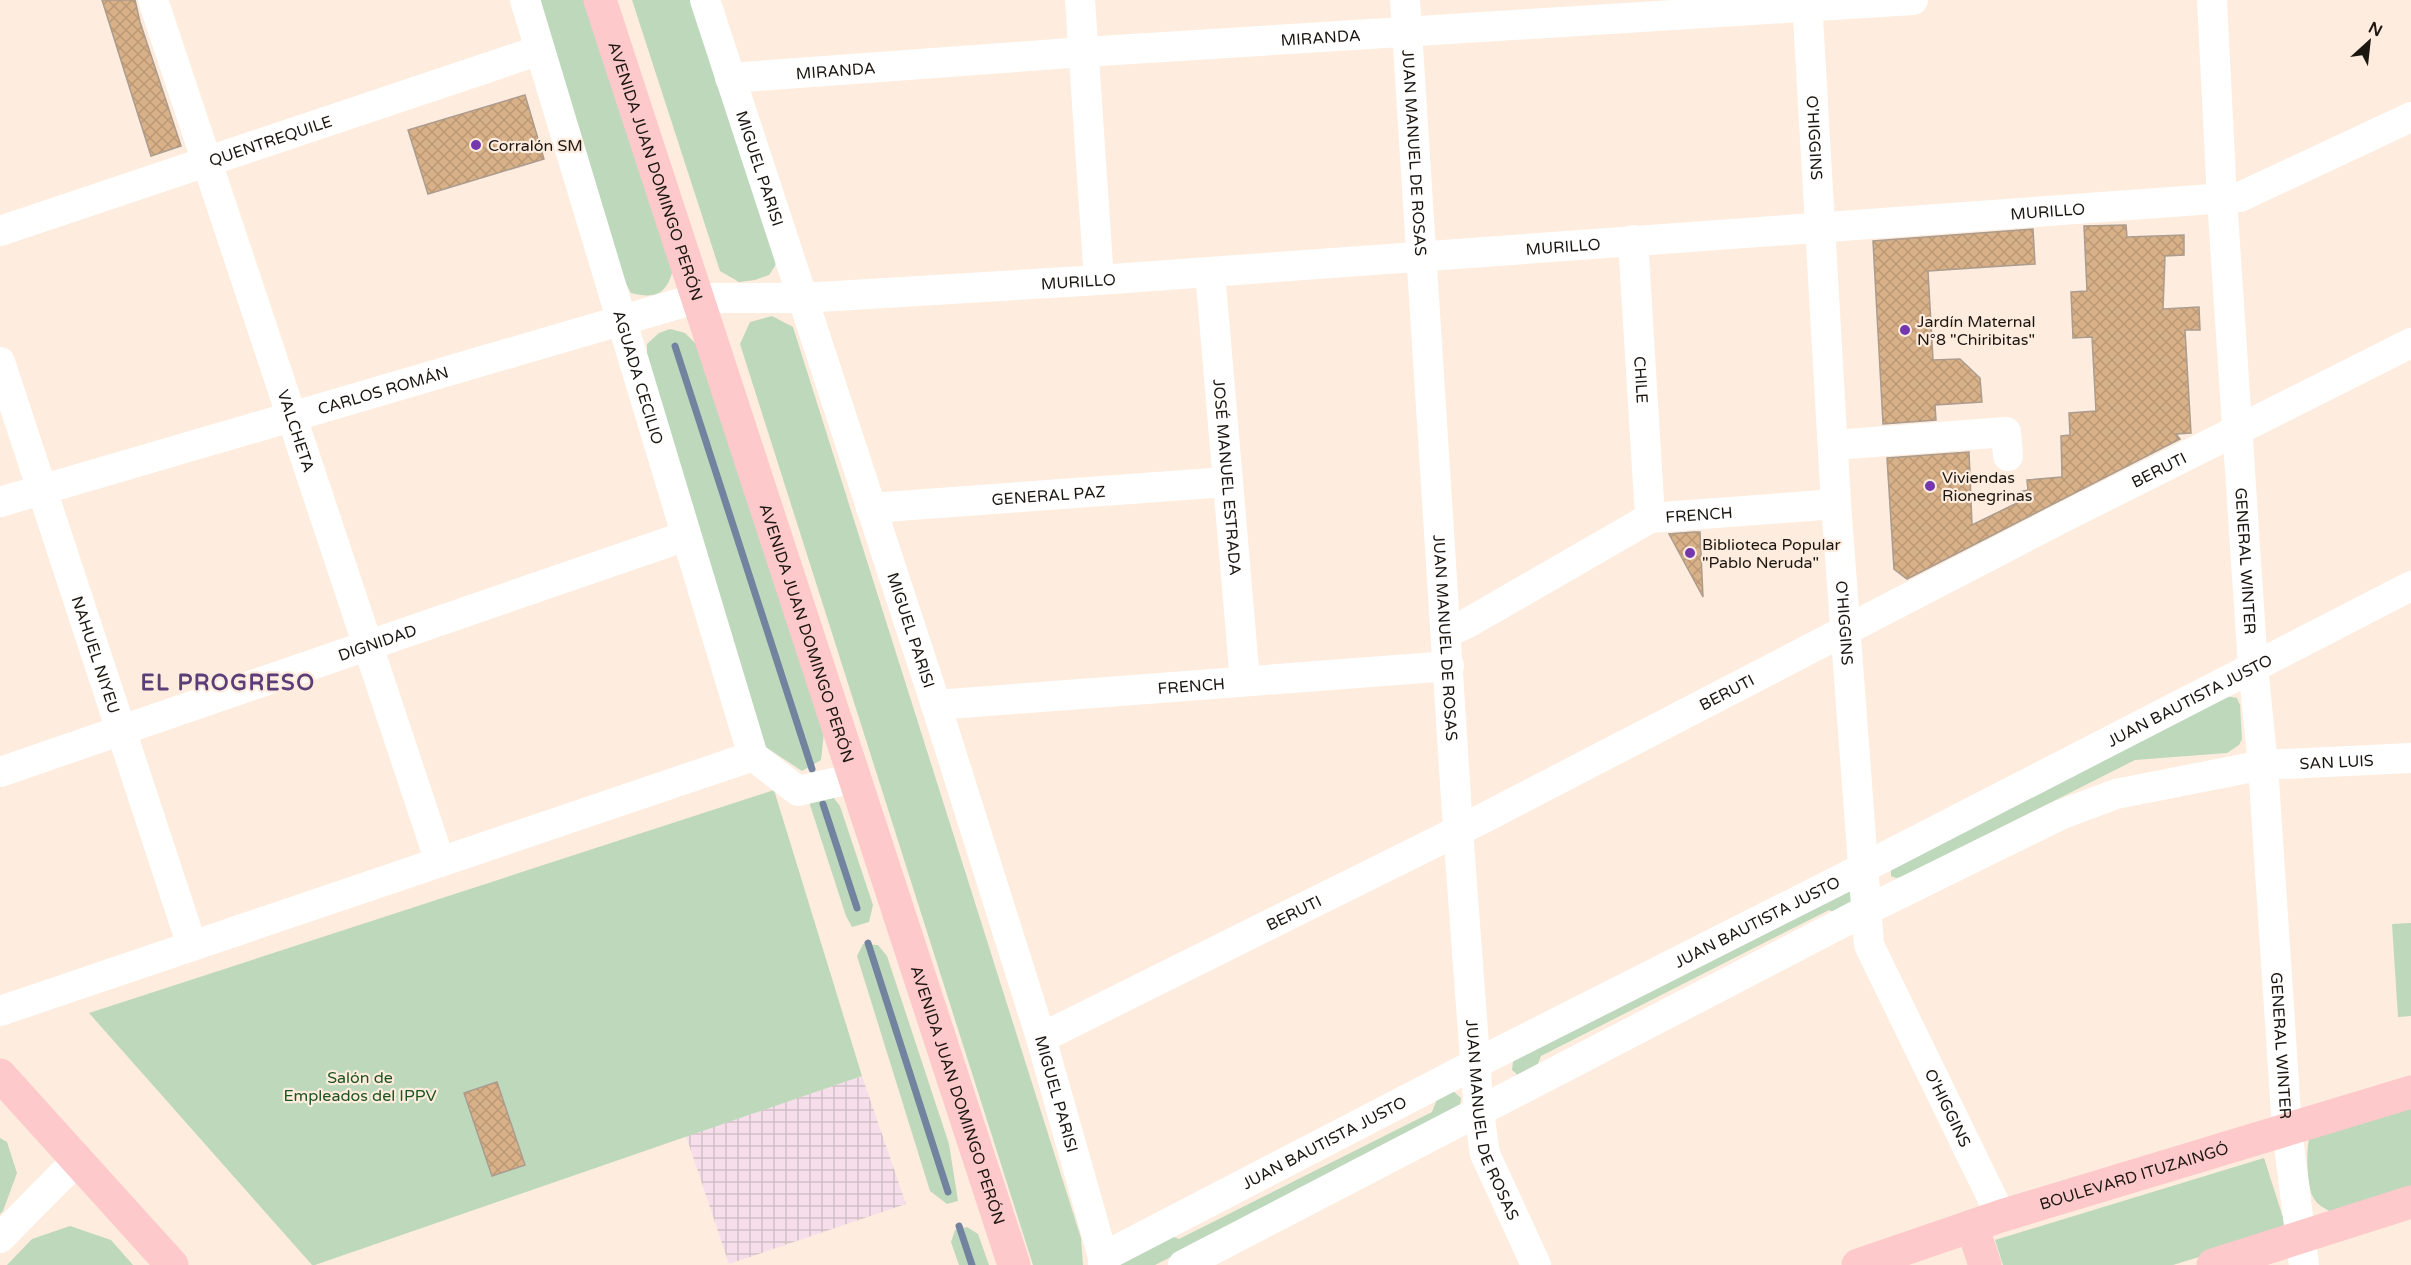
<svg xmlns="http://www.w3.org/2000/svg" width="2411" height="1265" font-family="'Varela Round',sans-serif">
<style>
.industrial{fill:url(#industrial-grid)}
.green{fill:#bdd8bb}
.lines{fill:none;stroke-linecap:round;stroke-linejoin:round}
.stream{stroke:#7283a0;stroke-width:7}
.building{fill:url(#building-cross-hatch);stroke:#ab9c8e;stroke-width:1.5}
.minor{stroke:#fff;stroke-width:30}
.major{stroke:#fec9cb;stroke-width:33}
.poi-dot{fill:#7537ad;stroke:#feedde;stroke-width:2}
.labels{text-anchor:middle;stroke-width:4.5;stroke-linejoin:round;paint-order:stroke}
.street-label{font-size:16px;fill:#1c1611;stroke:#feedde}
.poi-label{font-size:16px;fill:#1c1611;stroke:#feedde;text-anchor:start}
.park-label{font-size:16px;fill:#1c521d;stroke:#feedde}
.district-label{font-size:22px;font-weight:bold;letter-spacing:1.5px;fill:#5a3d79;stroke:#feedde}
</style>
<defs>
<pattern id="industrial-grid" width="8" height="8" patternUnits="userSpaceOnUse" patternTransform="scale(1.5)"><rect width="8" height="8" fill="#f6dfeb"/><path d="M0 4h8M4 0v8" fill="none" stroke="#d2bfc8"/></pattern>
<pattern id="building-cross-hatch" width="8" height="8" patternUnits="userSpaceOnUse" patternTransform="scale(1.5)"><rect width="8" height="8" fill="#d9b189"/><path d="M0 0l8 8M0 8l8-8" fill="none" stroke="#ba9875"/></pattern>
</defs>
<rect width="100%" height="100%" fill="#feedde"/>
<!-- industrial -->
<polygon class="industrial" points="862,1076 906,1204 729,1264 686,1136"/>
<!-- green -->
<g class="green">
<path d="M535,0h51l87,269c-6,26 -19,30 -42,24l-10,-18z"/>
<polygon points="632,0 695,0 777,257 775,266 769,275 755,280 739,282 720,271"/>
<polygon points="772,316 793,327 1081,1238 1083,1265 1033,1265 740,344 750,322"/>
<polygon points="670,329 685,333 696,344 824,732 821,760 802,771 764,746 647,360 647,344 659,333"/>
<polygon points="2226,696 2237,698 2240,705 2242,739 2239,745 2227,753 2135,760 1903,877 1896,878 1891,876 1891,870"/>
<polygon points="774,790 862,1076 315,1265 312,1265 89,1013"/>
<polygon points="830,793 840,806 873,905 869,922 852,927 846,916 810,805 810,796"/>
<polygon points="1848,891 1855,895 1855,904 1839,915 1829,910 1541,1056 1536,1069 1520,1077 1512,1070 1513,1062 1518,1055"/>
<polygon points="2411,923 2411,1016 2398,1017 2392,924"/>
<polygon points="863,944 878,945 887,956 949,1144 958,1201 947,1204 930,1191 857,956"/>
<polygon points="1453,1091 1461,1098 1460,1106 1455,1113 1155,1265 1118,1265 1169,1235 1179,1239 1432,1112 1437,1099"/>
<path d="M2411,1105v82l-80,25c-7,-4 -14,-7 -18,-15 -6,-11 -7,-46 -4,-58z"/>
<polygon points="0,1138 7,1142 17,1173 3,1211 0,1214"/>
<polygon points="2264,1158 2287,1230 2173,1265 2003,1265 1995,1240"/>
<polygon points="70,1226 111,1240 133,1265 7,1265 32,1239"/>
<polygon points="967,1227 978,1234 989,1265 959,1265 951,1242 955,1230"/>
</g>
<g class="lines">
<!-- stream -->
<g class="stream">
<polyline points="675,346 812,769"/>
<polyline points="823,804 857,908"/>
<polyline points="868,943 948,1192"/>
<polyline points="959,1226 972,1265"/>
</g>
</g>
<!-- building -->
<g class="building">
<polygon points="102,0 135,0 140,22 181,146 151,156"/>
<polygon points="525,95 544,159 428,194 408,130"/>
<polygon points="2126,225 2127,237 2184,235 2184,255 2165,256 2163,309 2199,307 2200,330 2185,330 2191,433 2176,434 2180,439 1907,579 1894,569 1887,458 1969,452 1972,525 2019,502 2019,492 2028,490 2027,480 2062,477 2061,436 2070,435 2069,413 2096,411 2092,337 2073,338 2071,292 2087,291 2084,226"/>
<polygon points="2033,229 2035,264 1928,271 1933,360 1960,359 1980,378 1982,402 1935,405 1936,420 1883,424 1873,241"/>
<polygon points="1694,532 1700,532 1703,597 1669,534"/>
<polygon points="497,1082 525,1165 492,1176 464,1093"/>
</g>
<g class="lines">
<!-- minor -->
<g class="minor">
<path id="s1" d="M153,0l287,862"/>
<path id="s2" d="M525,0l228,756"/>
<path id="s3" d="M705,0l231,705 105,333 62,219v8"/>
<polyline points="1080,0 1099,280"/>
<path id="s4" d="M1405,0l53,830 21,283 6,41 51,111"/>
<path id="s5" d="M1807,0l29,504 33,441 132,271"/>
<path id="s6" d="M2212,0l10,199 31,468 10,98 24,364 17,136"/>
<path id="s7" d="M730,78l354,-26 829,-52"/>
<path id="s8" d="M0,231l540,-181"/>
<path id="s9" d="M1633,240l17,278"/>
<path id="s10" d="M1210,272l35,409"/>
<path id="s11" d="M0,362l192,584"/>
<polyline points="1834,445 2006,432 2008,456"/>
<path id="s12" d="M0,502l698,-204h104l297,-18 1141,-83 171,-80"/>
<path id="s13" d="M871,508l355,-26"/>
<path id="s14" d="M1447,632l19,-8 184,-106 186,-14"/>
<path id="s15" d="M936,705l513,-39"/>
<path id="s16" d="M0,772l686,-236"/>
<polyline points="0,1011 753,756 798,791 854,778"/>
<path id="s17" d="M1041,1038l439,-218 582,-302 349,-175"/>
<polyline points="0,1238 77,1160"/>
<path id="s18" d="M1103,1257l372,-193 388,-196 548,-282"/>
<path id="s19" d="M1183,1265l682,-354 195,-96 56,-21 147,-29 148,-7"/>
</g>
<!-- major -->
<g class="major">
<path id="s20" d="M600,0l414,1265"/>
<polyline points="0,1075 172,1265"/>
<polyline points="1972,1226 1985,1265"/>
<path id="s21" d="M1858,1265l143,-49 410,-124"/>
<polyline points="2213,1265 2411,1202"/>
</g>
</g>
<!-- markers -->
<g class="poi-dot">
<circle cx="476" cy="145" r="6"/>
<circle cx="1905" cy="330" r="6"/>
<circle cx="1930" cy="486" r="6"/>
<circle cx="1690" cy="553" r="6"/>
</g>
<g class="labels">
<!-- street labels -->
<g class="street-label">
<text dy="6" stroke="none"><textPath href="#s7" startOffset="592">MIRANDA</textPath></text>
<text dy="6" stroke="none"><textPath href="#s7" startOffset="106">MIRANDA</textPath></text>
<text dy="6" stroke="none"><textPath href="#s5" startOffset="138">O'HIGGINS</textPath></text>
<text dy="6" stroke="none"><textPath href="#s8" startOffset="285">QUENTREQUILE</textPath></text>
<text dy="6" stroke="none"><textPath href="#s4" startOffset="153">JUAN MANUEL DE ROSAS</textPath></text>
<text dy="6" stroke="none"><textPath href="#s3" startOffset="177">MIGUEL PARISI</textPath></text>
<text dy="6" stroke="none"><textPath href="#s20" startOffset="180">AVENIDA JUAN DOMINGO PERÓN</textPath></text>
<text dy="6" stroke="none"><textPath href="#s12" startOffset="2080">MURILLO</textPath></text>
<text dy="6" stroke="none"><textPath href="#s12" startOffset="1594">MURILLO</textPath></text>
<text dy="6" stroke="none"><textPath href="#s12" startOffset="1108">MURILLO</textPath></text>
<text dy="6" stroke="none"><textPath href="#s2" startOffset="394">AGUADA CECILIO</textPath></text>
<text dy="6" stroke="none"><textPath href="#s9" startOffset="140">CHILE</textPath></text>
<text dy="6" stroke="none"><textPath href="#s12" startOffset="399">CARLOS ROMÁN</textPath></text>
<text dy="6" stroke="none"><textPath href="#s1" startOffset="454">VALCHETA</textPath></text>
<text dy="6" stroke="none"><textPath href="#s17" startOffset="1254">BERUTI</textPath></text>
<text dy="6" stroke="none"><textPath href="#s10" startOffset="206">JOSÉ MANUEL ESTRADA</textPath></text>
<text dy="6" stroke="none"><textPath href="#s13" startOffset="178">GENERAL PAZ</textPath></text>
<text dy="6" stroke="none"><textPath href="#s14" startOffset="282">FRENCH</textPath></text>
<text dy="6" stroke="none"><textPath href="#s6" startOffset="562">GENERAL WINTER</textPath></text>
<text dy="6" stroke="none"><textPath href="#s5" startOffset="624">O'HIGGINS</textPath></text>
<text dy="6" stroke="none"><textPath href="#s3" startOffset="663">MIGUEL PARISI</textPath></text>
<text dy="6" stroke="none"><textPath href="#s20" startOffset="666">AVENIDA JUAN DOMINGO PERÓN</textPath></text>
<text dy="6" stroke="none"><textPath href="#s4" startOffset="639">JUAN MANUEL DE ROSAS</textPath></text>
<text dy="6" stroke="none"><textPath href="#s16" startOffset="399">DIGNIDAD</textPath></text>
<text dy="6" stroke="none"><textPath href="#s11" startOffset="308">NAHUEL NIYEU</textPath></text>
<text dy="6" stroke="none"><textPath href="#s15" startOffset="256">FRENCH</textPath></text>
<text dy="6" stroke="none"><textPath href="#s17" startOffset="768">BERUTI</textPath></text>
<text dy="6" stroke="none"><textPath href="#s18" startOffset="1221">JUAN BAUTISTA JUSTO</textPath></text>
<text dy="6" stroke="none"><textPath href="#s19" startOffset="1269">SAN LUIS</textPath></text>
<text dy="6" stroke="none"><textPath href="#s17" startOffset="282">BERUTI</textPath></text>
<text dy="6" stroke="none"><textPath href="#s18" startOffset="735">JUAN BAUTISTA JUSTO</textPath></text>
<text dy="6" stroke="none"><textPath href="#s6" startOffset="1048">GENERAL WINTER</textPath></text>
<text dy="6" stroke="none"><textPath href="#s20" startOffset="1152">AVENIDA JUAN DOMINGO PERÓN</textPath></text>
<text dy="6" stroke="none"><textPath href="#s3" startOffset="1149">MIGUEL PARISI</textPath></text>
<text dy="6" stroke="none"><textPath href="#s5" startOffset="1128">O'HIGGINS</textPath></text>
<text dy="6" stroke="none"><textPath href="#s4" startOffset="1125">JUAN MANUEL DE ROSAS</textPath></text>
<text dy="6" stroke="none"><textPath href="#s18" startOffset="249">JUAN BAUTISTA JUSTO</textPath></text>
<text dy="6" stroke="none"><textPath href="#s21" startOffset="290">BOULEVARD ITUZAINGÓ</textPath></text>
</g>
<!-- poi labels -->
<g class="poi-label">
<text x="488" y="151">Corralón SM</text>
<text x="1917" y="327">Jardín Maternal<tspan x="1917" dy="18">N°8 "Chiribitas"</tspan></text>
<text x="1942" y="483">Viviendas<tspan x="1942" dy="18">Rionegrinas</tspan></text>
<text x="1702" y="550">Biblioteca Popular<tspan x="1702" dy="18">"Pablo Neruda"</tspan></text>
</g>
<!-- park labels -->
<g class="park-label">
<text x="360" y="1083">Salón de<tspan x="360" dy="18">Empleados del IPPV</tspan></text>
</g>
<!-- district labels -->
<g class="district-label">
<text x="228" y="690">EL PROGRESO</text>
</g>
</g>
<!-- north arrow -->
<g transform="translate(2369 42) rotate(27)" stroke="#feedde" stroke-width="4.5" paint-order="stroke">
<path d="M0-4.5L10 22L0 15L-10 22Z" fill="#1c1611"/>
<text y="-9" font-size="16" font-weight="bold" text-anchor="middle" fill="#1c1611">N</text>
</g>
</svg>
